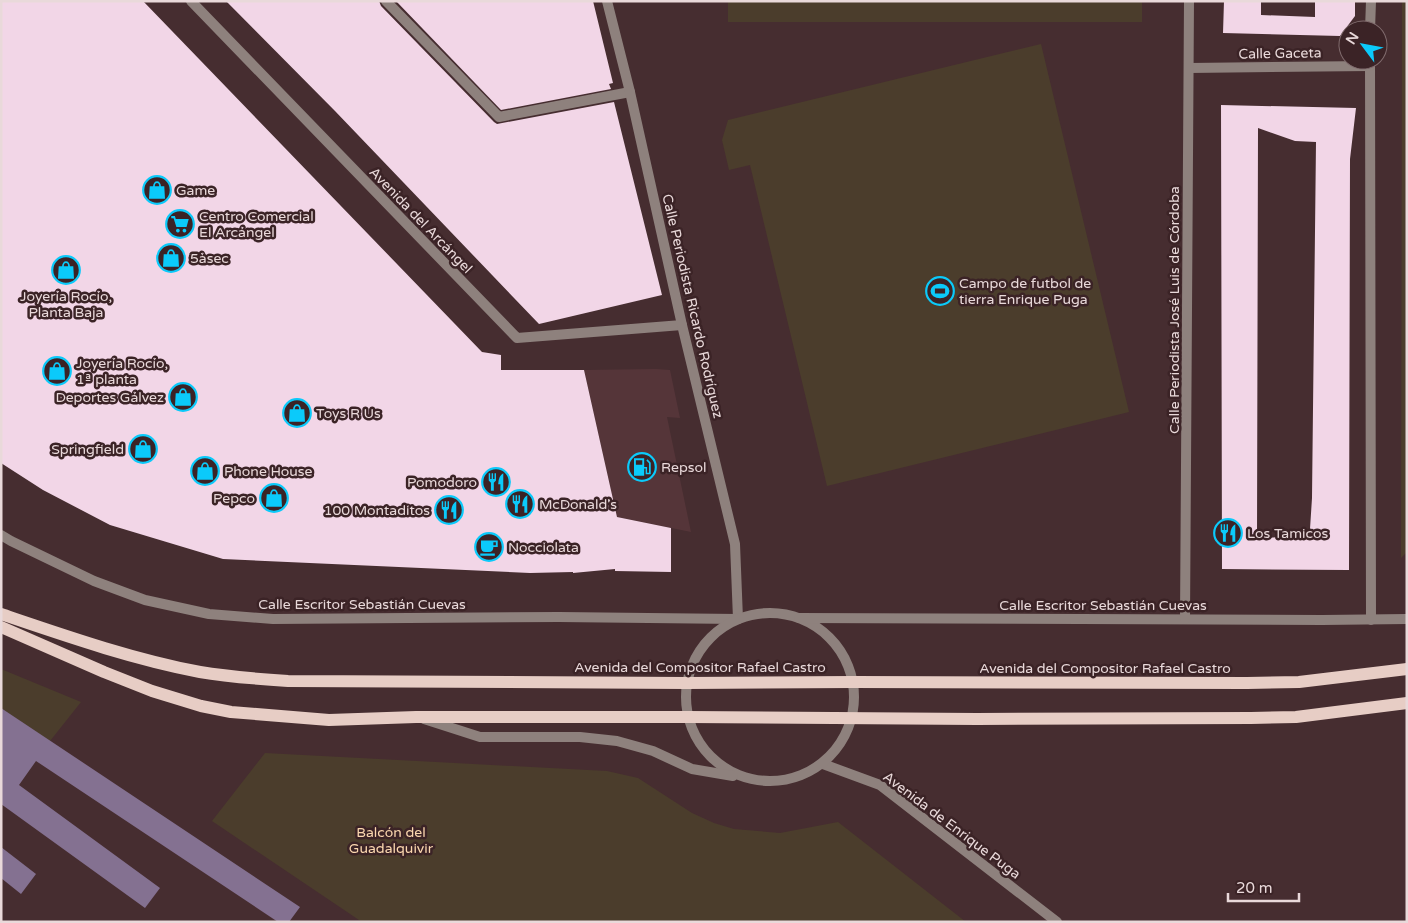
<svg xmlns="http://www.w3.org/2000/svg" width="1408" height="923" font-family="'Varela Round',sans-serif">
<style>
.built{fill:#553539}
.green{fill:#4b3d2c}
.water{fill:#847191}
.building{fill:#f2d6e7;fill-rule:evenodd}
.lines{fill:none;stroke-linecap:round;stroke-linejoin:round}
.pedestrian{stroke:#8e817d;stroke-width:10}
.minor{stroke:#8e817d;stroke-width:10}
.tertiary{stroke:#8e817d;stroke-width:10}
.primary{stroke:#e7cdc5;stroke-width:12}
.labels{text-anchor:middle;stroke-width:5;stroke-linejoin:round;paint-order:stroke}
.street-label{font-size:14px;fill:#e9d9da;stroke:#3b2326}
.poi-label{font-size:14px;fill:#e9d9da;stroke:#3b2326;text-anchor:start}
.park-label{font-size:14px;fill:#fbd7af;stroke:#3b2326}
</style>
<rect width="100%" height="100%" fill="#462d30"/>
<!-- built -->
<polygon class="built" points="656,369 670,370 680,418 667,417 691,532 617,517 584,370"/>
<!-- green -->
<g class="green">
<rect x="728" y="1" width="414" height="21"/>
<polygon points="1402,1 1407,1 1407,552 1401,558"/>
<polygon points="1041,44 1129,412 827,486 750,165 729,170 722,140 728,120"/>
<polygon points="1,669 81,702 50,741 1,708"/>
<polygon points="265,753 607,771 638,778 692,813 714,823 734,829 780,833 838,822 966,922 362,922 212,821"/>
</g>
<!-- water -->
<g class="water">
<polygon points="1,708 300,907 289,922 278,922 36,761 19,785 160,888 145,908 1,804"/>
<polygon points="1,847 36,874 21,894 1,878"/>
</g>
<!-- building -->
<g class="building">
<polygon points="1,1 143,1 482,352 501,355 501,370 584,370 617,517 671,528 671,572 615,571 615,569 573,573 573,572 530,573 223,559 110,525 43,490 1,463"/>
<polygon points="226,1 379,1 381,6 494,122 497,124 614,102 662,295 539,324 335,111"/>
<polygon points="396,1 593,1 613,83 609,84 611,89 501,110"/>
<polygon points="1224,1 1261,1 1261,15 1315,17 1315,1 1355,1 1355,16 1340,36 1223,33"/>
<path d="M1221,105l135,3 -6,51 -1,411 -127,-1zM1258,128l37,13 21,1 -4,356 -2,31 -19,7 -34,3z"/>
</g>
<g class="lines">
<!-- pedestrian -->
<polyline class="pedestrian" points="386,1 499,117 630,92"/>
<!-- minor -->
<g class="minor">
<polyline points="191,1 517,338 682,325"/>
<polyline points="1370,30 1371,1"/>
<polyline points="1370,60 1371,620"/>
<polyline points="1189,68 1370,66"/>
<polyline points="823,764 880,785 1057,922"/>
</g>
<!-- tertiary -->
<g class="tertiary">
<polyline points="607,1 630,92 682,325 735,544 738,619"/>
<polyline points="1,535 11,541 94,581 145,600 209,614 273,619 559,617 738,619"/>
<circle cx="770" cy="697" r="84"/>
<polyline points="799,618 1322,620 1407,619"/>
<polyline points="1185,619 1189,1"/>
<polyline points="424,719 480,737 580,737 617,741 653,751 692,769 733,776"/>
</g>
<!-- primary -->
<g class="primary">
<path d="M1,614c65,22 131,45 199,58 29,5 58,7 88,9l399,2 167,-1 393,1 52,-1 108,-13"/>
<polyline points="1,627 104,672 152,691 201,706 231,712 329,720 416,717 688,717 977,719 1251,718 1296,717 1407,703"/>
</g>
</g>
<!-- icons -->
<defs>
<symbol id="shop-ring" viewBox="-11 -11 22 22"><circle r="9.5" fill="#3b2326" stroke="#0bcafa" stroke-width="1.5"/><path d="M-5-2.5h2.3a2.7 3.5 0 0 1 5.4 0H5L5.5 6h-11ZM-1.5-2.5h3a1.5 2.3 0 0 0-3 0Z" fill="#0bcafa"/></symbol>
<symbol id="supermarket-ring" viewBox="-11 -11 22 22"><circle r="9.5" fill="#3b2326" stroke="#0bcafa" stroke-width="1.5"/><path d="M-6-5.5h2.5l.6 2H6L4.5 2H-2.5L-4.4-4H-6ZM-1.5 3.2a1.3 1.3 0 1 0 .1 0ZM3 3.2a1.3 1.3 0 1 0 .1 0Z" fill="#0bcafa"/></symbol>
<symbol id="stadium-ring" viewBox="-11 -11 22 22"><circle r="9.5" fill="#3b2326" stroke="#0bcafa" stroke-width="1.5"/><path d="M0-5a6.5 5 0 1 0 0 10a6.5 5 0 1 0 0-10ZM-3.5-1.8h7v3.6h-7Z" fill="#0bcafa"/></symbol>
<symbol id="fuel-ring" viewBox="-11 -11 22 22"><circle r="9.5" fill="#3b2326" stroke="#0bcafa" stroke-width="1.5"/><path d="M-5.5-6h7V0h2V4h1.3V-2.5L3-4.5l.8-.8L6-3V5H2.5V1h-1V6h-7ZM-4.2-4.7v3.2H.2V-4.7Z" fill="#0bcafa"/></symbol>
<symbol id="restaurant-ring" viewBox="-11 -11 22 22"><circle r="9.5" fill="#3b2326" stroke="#0bcafa" stroke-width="1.5"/><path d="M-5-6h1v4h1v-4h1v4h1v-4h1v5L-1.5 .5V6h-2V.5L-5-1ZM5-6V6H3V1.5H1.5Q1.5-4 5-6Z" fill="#0bcafa"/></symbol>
<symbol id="cafe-ring" viewBox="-11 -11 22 22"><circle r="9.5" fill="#3b2326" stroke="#0bcafa" stroke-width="1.5"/><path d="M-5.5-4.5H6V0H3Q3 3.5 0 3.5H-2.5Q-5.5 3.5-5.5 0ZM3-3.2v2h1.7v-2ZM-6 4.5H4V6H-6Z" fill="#0bcafa"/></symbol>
</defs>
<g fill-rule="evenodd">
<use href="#shop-ring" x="141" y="174" width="32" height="32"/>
<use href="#supermarket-ring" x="164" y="208" width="32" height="32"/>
<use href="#shop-ring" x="155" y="242" width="32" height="32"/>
<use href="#shop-ring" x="50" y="254" width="32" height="32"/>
<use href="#stadium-ring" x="924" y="275" width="32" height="32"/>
<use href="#shop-ring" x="41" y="355" width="32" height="32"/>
<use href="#shop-ring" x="167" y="381" width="32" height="32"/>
<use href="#shop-ring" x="281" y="397" width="32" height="32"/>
<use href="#shop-ring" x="127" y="433" width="32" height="32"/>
<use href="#fuel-ring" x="626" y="451" width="32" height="32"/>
<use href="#shop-ring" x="189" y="455" width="32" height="32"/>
<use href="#restaurant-ring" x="480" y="466" width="32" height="32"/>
<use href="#shop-ring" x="258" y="482" width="32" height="32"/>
<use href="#restaurant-ring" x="504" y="488" width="32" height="32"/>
<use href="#restaurant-ring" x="433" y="494" width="32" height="32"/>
<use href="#restaurant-ring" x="1212" y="517" width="32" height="32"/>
<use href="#cafe-ring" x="473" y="531" width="32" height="32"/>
</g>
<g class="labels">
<!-- street labels -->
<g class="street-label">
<text transform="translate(1280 53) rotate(-1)" y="5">Calle Gaceta</text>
<text transform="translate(421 220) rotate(46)" y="5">Avenida del Arcángel</text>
<text transform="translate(693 306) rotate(77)" y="5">Calle Periodista Ricardo Rodríguez</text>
<text transform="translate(1174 310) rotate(-90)" y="5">Calle Periodista José Luis de Córdoba</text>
<text x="362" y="609">Calle Escritor Sebastián Cuevas</text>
<text x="1103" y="610">Calle Escritor Sebastián Cuevas</text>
<text x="700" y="672">Avenida del Compositor Rafael Castro</text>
<text x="1105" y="673">Avenida del Compositor Rafael Castro</text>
<text transform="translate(952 825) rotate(37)" y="5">Avenida de Enrique Puga</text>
</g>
<!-- poi labels -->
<g class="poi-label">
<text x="176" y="195">Game</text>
<text x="199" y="221">Centro Comercial<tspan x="199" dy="16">El Arcángel</tspan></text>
<text x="190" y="263">5àsec</text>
<text x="959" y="288">Campo de futbol de<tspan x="959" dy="16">tierra Enrique Puga</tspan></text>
<text x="66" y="301" text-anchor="middle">Joyería Rocío,<tspan x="66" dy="16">Planta Baja</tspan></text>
<text x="76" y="368">Joyería Rocío,<tspan x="76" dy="16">1ª planta</tspan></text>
<text x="164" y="402" text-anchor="end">Deportes Gálvez</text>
<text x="316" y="418">Toys R Us</text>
<text x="124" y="454" text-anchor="end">Springfield</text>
<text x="661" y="472">Repsol</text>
<text x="224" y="476">Phone House</text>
<text x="477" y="487" text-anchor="end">Pomodoro</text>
<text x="255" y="503" text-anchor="end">Pepco</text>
<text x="539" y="509">McDonald's</text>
<text x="430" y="515" text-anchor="end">100 Montaditos</text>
<text x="1247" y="538">Los Tamicos</text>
<text x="508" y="552">Nocciolata</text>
</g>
<!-- park labels -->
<g class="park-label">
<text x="391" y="837">Balcón del<tspan x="391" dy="16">Guadalquivir</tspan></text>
</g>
</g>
<!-- border -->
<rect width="1408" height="923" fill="none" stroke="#e9d9da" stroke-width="5"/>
<!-- north arrow -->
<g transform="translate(1363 45) rotate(302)"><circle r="24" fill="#3b2326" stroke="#816c6e"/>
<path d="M0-4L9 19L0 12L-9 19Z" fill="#0bcafa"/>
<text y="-8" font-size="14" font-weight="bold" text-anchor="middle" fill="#e9d9da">N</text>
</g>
<!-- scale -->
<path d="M1228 893v8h71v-8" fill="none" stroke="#e9d9da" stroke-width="2.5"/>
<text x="1236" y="893" font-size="15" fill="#e9d9da" stroke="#3b2326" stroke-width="4" paint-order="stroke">20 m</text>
</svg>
